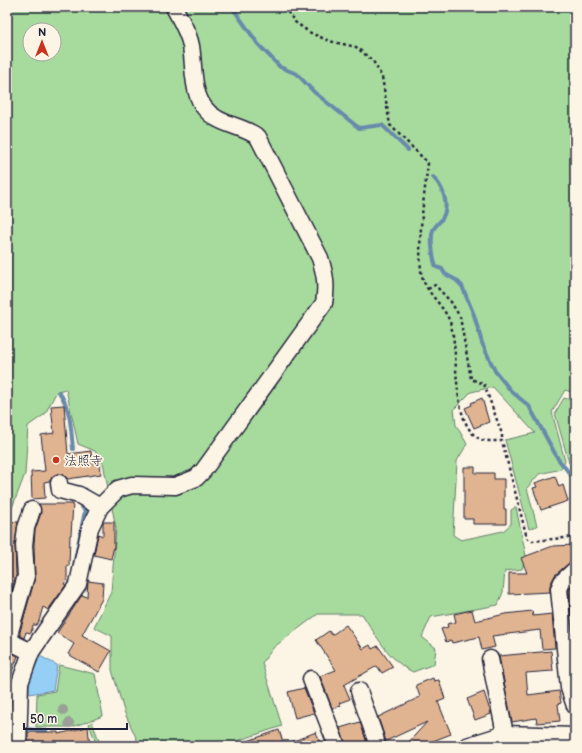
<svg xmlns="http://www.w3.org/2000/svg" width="582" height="753" font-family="'Balsamiq Sans','Klee One',sans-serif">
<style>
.green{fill:#a7db9d;stroke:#647e6c;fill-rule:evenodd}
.water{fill:#95cff5;stroke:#678aab}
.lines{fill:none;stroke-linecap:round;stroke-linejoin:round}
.stream{stroke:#678aab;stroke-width:4}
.building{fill:#e1b491;stroke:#22223b}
.minor-casing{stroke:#22223b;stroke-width:19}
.path{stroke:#22223b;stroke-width:2.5;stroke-dasharray:3 3;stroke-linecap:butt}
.minor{stroke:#fcf5e5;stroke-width:16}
.tree{fill:#9aa097}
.poi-dot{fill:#c8321e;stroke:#fcf5e5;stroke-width:1.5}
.labels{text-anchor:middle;stroke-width:3.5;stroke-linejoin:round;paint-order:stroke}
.poi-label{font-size:13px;fill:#22223b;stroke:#fcf5e5;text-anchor:start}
</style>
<rect width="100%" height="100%" fill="#fcf5e5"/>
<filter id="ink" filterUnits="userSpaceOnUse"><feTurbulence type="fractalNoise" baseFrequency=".025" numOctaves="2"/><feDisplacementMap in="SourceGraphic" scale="8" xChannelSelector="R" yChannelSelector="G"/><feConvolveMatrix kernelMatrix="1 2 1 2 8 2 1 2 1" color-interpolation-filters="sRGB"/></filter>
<g filter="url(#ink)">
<!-- green -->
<g class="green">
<path d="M7,7h568v386l-10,-3 -13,22 13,49 -4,8 -22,5 -12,14 10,38 -8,3 -24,-89 30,-7 -42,-46 -22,5 -17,17 2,16 11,19 -10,17 -4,74 8,5 42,-9 8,-7v-14l5,-3 10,49 -4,13 -17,2 -2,21 -5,13 -67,12 -9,20 14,11 -2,16 -21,8c-24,-11 -37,-37 -51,-58h-44l-44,33 -12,16 20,63 -45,15 -6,5h-93v-4l-14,-31 -12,-41v-34l-18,-9 17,-35 5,-64 -13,-65 -8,-12 -17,-7 -12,-55 -9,2 -12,23 -17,12 -3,48 -18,47zM30,30h24v24h-24z"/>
<polygon points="564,398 575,401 575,462 569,463 555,413"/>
<polygon points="59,665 95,674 103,716 72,727 36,727 37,694 55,691"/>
<polygon points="92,722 101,746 97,746 89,724"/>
</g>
<!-- water -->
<polygon class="water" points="40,656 57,665 53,690 29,694 29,680"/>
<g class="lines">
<!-- stream -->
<g class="stream">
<polyline points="232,7 258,44 280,67 297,74 314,92 359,128 382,125 408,150"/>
<path d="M433,177c10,10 18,29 8,43 -2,3 -6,6 -8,10 -3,8 0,29 3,37l6,2 3,5 11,6 6,6 12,29 8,28 13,28 16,20 18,15 29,53 17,21"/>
<path d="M59,392c12,17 12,37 14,57"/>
<polyline points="74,565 85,511 80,504"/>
<polyline points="572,710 575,719"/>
<polyline points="26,729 46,731 49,746"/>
</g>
</g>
<!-- building -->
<g class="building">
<polygon points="482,398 489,422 474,428 465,408 472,405 471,403"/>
<polygon points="64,405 68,454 91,451 92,463 100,462 101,474 68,479 63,474 57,474 53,476 50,481 44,482 45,498 32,499 31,472 45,471 41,435 54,433 51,406"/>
<polygon points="464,467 475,467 475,473 494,473 494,479 504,479 504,509 506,509 506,524 473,524 473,519 464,519"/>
<polygon points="555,476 559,487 563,485 568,501 541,510 533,488 537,487 535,483"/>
<polygon points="39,504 73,504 71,535 70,535 69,566 67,566 67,579 64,584 66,585 48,610 43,607 39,621 36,625 33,625 31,633 26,632 24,638 20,636 20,632 35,578 34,545 35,530 41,513"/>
<polygon points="7,521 18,522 15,544 16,575 7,607"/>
<polygon points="103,522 114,522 114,546 111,559 94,555 98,534 103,536"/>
<polygon points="575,545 575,561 569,563 555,575 550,585 550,592 509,594 509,573 527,573 521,558 553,546"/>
<polygon points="88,581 103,583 102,599 82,635 111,651 99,672 68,654 74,644 57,633 82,595 87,597"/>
<polygon points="575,583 575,615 571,615 569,590"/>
<polygon points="472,610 475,621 505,614 532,611 533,616 552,614 555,648 542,649 540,630 492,636 495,647 482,650 479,637 452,643 451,640 446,642 441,629 448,627 447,624 456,622 454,614"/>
<polygon points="346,625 363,649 370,645 372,649 378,646 393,667 382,673 377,666 344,685 350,699 339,703 341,706 332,708 320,676 336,670 316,640 329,631 332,635"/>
<polygon points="7,651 18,656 8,682 7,682"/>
<polygon points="551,651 553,671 526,673 528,695 559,691 561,703 558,704 560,721 537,723 536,718 512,722 499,656"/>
<polygon points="433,678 434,681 439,680 445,699 438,702 451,734 420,746 405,746 427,722 386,741 378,717 420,697 416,685"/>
<polygon points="304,688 314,713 295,718 288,692"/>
<polygon points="484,692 491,714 475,720 467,699"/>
<polygon points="360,722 367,743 362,746 346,746 340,728"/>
<polygon points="88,727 90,746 28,744 28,732 58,732 58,734"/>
<polygon points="279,730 284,745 316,732 321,746 239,746 239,744"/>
</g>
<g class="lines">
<defs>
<g id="minor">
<polyline points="59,483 60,490 79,495 100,507"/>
<polyline points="575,570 562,582 559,589 569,688 575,706"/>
<polyline points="31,652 11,642 10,631 26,576 24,545 26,528 32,510"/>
<polyline points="490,659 505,734 503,744"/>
<polyline points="311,679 337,746"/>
<polyline points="359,691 375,737 377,746"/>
<path d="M18,746l2,-63 11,-31 47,-68 12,-56 10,-21 18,-18 14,-4 43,1 21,-8 7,-7 121,-168c3,-17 1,-29 -4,-45l-62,-121c-14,-10 -29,-11 -42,-19 -26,-15 -21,-47 -25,-72 -2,-13 -11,-27 -17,-39"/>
<polyline points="467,746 505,734 575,736"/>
</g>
</defs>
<!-- minor casing -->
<use href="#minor" class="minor-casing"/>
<!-- path -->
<g class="path">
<path d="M284,7l11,15 14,10 20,9 27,6 17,14 9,16 8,48 38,38c-4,35 -10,72 -7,107 2,22 22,33 29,52 10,30 0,98 28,116 6,4 18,3 24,3l25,97 5,3 43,-4"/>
<polyline points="428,289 435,285 451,302 460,317 471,379 484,384 502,434 502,441"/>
</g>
<!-- minor -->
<use href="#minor" class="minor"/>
</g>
<!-- trees -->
<g class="tree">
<circle cx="63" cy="710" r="5"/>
<circle cx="69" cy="723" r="5"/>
</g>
</g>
<!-- markers -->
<circle class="poi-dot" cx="56" cy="460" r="4"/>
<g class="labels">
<!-- poi labels -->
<g class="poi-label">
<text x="64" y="465">法照寺</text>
</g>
</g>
<!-- margin -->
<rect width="582" height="753" fill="none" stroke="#fcf5e5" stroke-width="24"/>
<rect x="12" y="12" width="558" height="729" fill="none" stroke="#22223b" stroke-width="1.5" filter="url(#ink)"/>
<!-- north arrow -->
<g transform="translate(42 42)"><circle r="19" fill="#fcf5e5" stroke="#a5a1a1"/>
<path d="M0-3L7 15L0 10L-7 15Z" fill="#c8321e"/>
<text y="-6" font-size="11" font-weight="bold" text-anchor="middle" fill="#22223b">N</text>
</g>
<!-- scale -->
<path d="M24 723v6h103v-6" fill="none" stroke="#22223b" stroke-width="2"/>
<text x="30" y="723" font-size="12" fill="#22223b" stroke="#fcf5e5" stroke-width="3" paint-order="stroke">50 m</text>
</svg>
